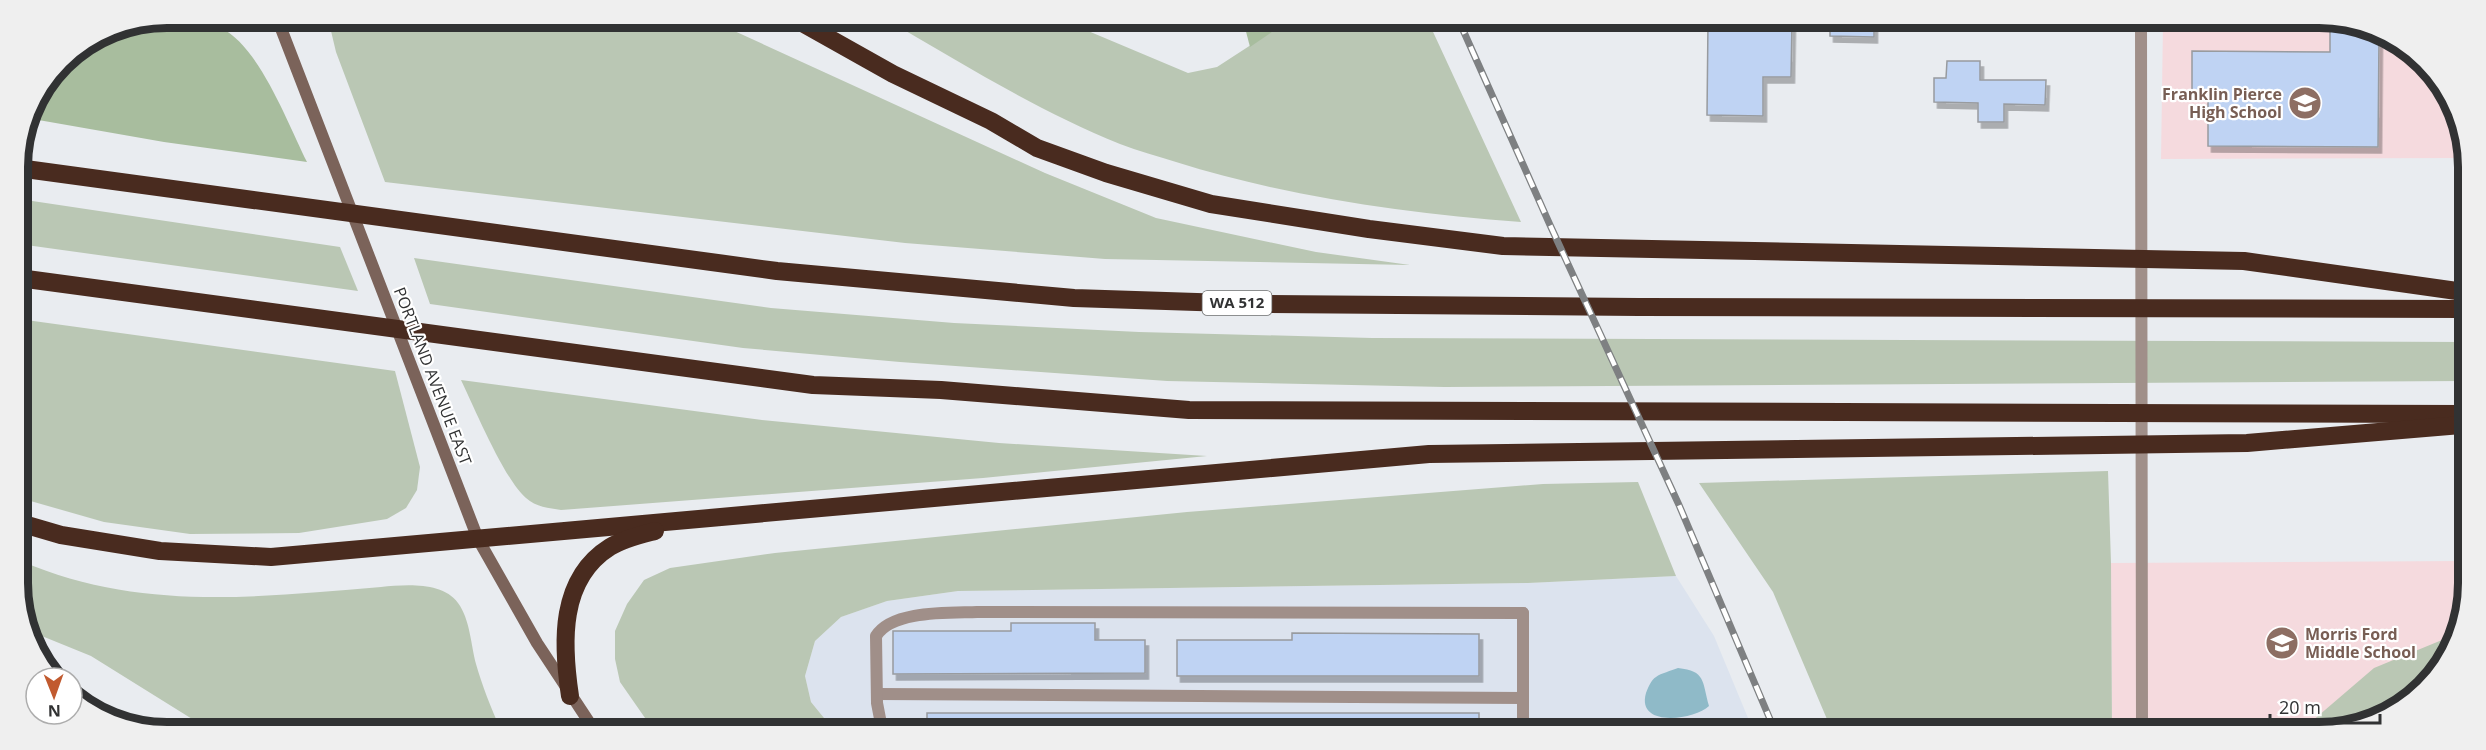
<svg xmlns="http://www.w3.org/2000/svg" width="2486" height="750" font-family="'Open Sans',sans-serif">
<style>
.built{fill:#dce3ee}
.education{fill:#f5dade}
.green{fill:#bac7b4}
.forest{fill:#a8bd9e}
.water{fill:#8fbac8}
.building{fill:#bfd3f3;stroke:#989b9f;stroke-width:1.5;filter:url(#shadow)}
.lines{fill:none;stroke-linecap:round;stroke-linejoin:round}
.lane{stroke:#a08f89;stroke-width:12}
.street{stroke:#a08f89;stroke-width:12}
.secondary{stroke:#7b635a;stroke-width:12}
.highway{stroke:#492b1f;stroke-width:18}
.rail-casing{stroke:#7e8082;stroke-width:7}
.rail{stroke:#fff;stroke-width:4.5;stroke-dasharray:14;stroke-linecap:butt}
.labels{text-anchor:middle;stroke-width:4.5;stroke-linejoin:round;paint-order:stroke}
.shield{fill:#fff;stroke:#6f7070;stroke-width:1.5}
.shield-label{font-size:15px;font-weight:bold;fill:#313233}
.education-label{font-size:16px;font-weight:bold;fill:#785e54;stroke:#fff;text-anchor:end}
.street-label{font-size:16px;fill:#313233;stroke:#fff}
.rim{fill:none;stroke:#313233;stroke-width:8}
</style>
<defs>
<filter id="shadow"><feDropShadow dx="3.5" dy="6" stdDeviation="0" flood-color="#0004"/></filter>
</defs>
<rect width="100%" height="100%" fill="#e9ecf0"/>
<!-- built -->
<polygon class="built" points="1676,576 1714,636 1753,730 833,729 811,702 805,676 815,641 841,617 887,601 958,591 1528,583"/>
<!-- education -->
<g class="education">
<polygon points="2163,23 2357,23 2431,69 2465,138 2465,158 2161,159"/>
<polygon points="2463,561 2463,621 2443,665 2410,701 2328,732 2112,731 2111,563"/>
</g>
<!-- green -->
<g class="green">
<polygon points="332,18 708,19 1045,173 1156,218 1316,252 1410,265 1105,259 905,243 385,182 336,52 331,31"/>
<path d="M887,20h175l126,53 29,-6 71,-46h140l93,201c-116,-9 -233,-25 -345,-60 -18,-6 -38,-11 -56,-18 -82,-33 -157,-80 -233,-124z"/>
<polygon points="19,199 340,247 358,291 19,244"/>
<polygon points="414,258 771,308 954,323 1139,332 1372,338 2464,342 2464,381 1445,387 1167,381 900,362 743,348 430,304"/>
<polygon points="19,319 395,371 420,467 417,490 406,508 387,519 299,533 190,534 104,522 20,498"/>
<path d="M461,380l301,40 237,23 208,13 -224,22 -422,32c-12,-2 -25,-3 -35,-12 -21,-17 -52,-91 -65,-118z"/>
<polygon points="2108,471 2111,563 2112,731 1832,731 1773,592 1699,483"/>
<polygon points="1638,482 1676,576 1528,583 958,591 887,601 841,617 815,641 805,676 811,702 833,729 652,728 620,682 615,659 615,631 627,604 644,580 670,568 775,553 1187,512 1543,484"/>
<path d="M21,561c119,51 235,36 360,26 23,-2 61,-6 77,16 12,16 13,42 18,61 6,21 15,44 24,64l-295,-1 -114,-71 -59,-24 -11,-20z"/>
<polygon points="2442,640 2455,640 2443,665 2410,701 2328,732 2308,732 2311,722 2374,668"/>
</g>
<!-- forest -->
<g class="forest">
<path d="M163,19c20,0 39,0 58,9 38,18 67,96 86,134l-143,-20 -137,-24 2,-8 33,-49 48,-32z"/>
<polygon points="1243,20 1288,21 1250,47"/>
</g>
<!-- water -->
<path class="water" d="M1678,668c28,3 24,13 31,38 -15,14 -73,22 -63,-13 2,-5 5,-13 10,-16 5,-4 15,-6 22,-9z"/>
<!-- building -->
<g class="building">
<polygon points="1708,22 1792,22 1791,77 1763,77 1763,116 1707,115"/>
<polygon points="1830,22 1874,22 1874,37 1830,36"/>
<polygon points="2330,23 2357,23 2379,36 2378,147 2208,146 2208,93 2192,92 2192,51 2330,52"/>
<polygon points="1947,61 1980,61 1980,80 2046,80 2045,105 2004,104 2004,122 1978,122 1978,103 1934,102 1934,78 1946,78"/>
<polygon points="1011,623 1095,623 1095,640 1145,640 1145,673 893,674 893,631 1011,631"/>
<polygon points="1292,633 1479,634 1479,676 1177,676 1177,640 1292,640"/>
<polygon points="927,713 1479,713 1479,730 927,729"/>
</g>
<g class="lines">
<!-- lane -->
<g class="lane">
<polyline points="2141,23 2142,731"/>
<polyline points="877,694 1523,698"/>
<path d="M882,729l-5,-26 -1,-67c16,-26 73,-23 101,-24l546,1"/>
</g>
<!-- street -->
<g class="street">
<polyline points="1539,24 1539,21"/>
<polyline points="1523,613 1523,730"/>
</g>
<!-- secondary -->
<polyline class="secondary" points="277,18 478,539 537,643 593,728"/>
<!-- highway -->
<g class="highway">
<polyline points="795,19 893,74 991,121 1037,148 1106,173 1211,204 1369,229 1503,246 2244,261 2464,292"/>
<polyline points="18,168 777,271 1074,298 1258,304 1639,307 2464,309"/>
<polyline points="19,278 813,385 941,390 1189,410 2464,414"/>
<polyline points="20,523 61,535 160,551 271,557 1429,454 2247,443 2461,425"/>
<path d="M570,696c-8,-53 -11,-117 40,-149 13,-8 30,-12 45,-16"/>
</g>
<defs>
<polyline id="rail" points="1459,21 1550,225 1679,505 1775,731"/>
</defs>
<!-- rail casing -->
<use href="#rail" class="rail-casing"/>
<!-- rail -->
<use href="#rail" class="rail"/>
</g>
<!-- icons -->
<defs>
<symbol id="school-disc" viewBox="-11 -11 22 22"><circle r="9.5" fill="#8d6e63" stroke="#fff"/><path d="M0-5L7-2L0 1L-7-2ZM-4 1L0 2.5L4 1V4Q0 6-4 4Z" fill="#fff"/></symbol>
</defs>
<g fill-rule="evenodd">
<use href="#school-disc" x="2286" y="84" width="38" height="38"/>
<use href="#school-disc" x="2263" y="624" width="38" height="38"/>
</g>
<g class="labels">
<!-- shield labels -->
<rect class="shield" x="1202.5" y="291" width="69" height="24" rx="4.5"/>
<g class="shield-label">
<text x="1237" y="308">WA 512</text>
</g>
<!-- education labels -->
<g class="education-label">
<text x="2282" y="100">Franklin Pierce<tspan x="2282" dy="18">High School</tspan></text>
<text x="2305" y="640" text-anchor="start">Morris Ford<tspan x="2305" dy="18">Middle School</tspan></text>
</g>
<!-- street labels -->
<g class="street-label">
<text transform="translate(433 376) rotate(69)" y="6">PORTLAND AVENUE EAST</text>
</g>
</g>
<!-- crop -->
<path d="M0 0H2486V750H0ZM167 28H2319A139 139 0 0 1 2458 167V583A139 139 0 0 1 2319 722H167A139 139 0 0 1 28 583V167A139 139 0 0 1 167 28Z" fill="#efefef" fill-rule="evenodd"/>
<path class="rim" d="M167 28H2319A139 139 0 0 1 2458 167V583A139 139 0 0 1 2319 722H167A139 139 0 0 1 28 583V167A139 139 0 0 1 167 28Z"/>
<!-- north arrow -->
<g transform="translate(54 696) rotate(179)"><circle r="28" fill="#ffffff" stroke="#adadad" stroke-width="1.5"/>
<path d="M0-4.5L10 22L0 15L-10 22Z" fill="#c15a2f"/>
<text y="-9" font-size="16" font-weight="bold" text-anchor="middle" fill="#313233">N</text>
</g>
<!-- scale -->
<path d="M2270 714v9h110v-9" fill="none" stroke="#313233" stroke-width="3"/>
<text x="2279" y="714" font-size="18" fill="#313233" stroke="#ffffff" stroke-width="4.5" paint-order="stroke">20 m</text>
</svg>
